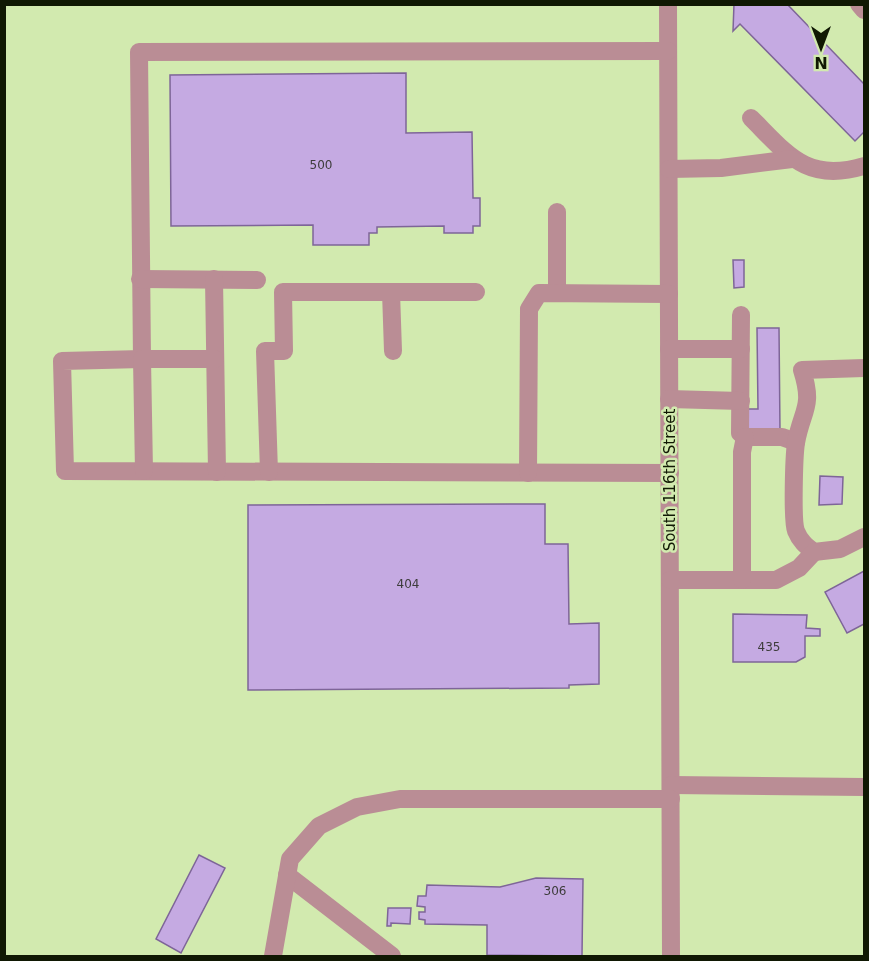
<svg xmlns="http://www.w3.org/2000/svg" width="869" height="961" font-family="'DejaVu Sans',sans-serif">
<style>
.building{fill:#c5aae2;stroke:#7e6598;stroke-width:1.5}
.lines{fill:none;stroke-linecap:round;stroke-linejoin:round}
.minor{stroke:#ba8d95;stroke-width:18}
.labels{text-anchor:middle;stroke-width:5;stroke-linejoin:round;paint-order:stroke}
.number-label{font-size:12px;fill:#3d3c3b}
.street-label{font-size:15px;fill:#101803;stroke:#d2eaaf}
</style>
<rect width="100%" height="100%" fill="#d2eaaf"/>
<!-- building -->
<g class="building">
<polygon points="734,4 787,4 864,84 864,132 855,141 740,24 733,31"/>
<polygon points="406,73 406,133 472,132 473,198 480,198 480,226 473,226 473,233 444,233 444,226 377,227 377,233 369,233 369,245 313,245 313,225 171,226 170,75"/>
<polygon points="733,260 744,260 744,287 734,288"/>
<polygon points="757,328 779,328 780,432 747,432 747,409 758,409"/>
<polygon points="820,476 843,477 842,504 819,505"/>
<polygon points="545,504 545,544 568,544 569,624 599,623 599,684 569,685 569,688 248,690 248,505"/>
<polygon points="864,571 864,624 847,633 825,592"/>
<polygon points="733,614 807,615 806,628 820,629 820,636 805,636 805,657 796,662 733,662"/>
<polygon points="199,855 225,868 181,953 156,939"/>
<polygon points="536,878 583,879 582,956 487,955 487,925 425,924 425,920 419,919 419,912 425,912 425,907 417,906 418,896 426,896 427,885 500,887"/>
<polygon points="388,908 411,908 410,924 391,923 391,926 387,926"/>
</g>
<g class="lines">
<!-- minor -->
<g class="minor">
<polyline points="668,4 671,956"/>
<polyline points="859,4 864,10"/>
<polyline points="668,51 139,52 142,359 62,361 65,471 670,473"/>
<path d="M751,118c37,37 56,65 113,48"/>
<polyline points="669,169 721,168 792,159"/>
<polyline points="557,212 557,293"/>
<polyline points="140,279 257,280"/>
<polyline points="214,279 217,472"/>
<polyline points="391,292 393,351"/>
<polyline points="741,315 740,433 745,437 782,437 796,442"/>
<polyline points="669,349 741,349"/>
<path d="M864,368l-62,2c12,38 0,39 -6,73 -2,13 -4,78 0,88 4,10 10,15 18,21l26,-3 24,-12"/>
<polyline points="669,399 741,401"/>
<polyline points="144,471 142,359 215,359"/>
<polyline points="269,472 265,351 284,351 283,292 476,292"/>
<polyline points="528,473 529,309 539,293 669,294"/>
<polyline points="670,580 776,580 799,568 814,552"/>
<polyline points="742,580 742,452 745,437"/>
<polyline points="671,785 864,787"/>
<polyline points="287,875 392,956"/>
<polyline points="273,956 290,859 319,826 357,807 400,799 671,799"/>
</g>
</g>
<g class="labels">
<!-- number labels -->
<g class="number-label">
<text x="321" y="169">500</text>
<text x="408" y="588">404</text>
<text x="769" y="651">435</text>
<text x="555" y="895">306</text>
</g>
<!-- street labels -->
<g class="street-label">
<text transform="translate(670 480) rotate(-90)" y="5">South 116th Street</text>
</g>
</g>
<!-- border -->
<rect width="869" height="961" fill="none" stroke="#101803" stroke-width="12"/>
<!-- north arrow -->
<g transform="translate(821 48) rotate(180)" stroke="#d2eaaf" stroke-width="4.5" paint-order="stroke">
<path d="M0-4.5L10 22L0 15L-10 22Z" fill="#101803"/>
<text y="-9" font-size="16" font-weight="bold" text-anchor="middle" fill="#101803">N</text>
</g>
</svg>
